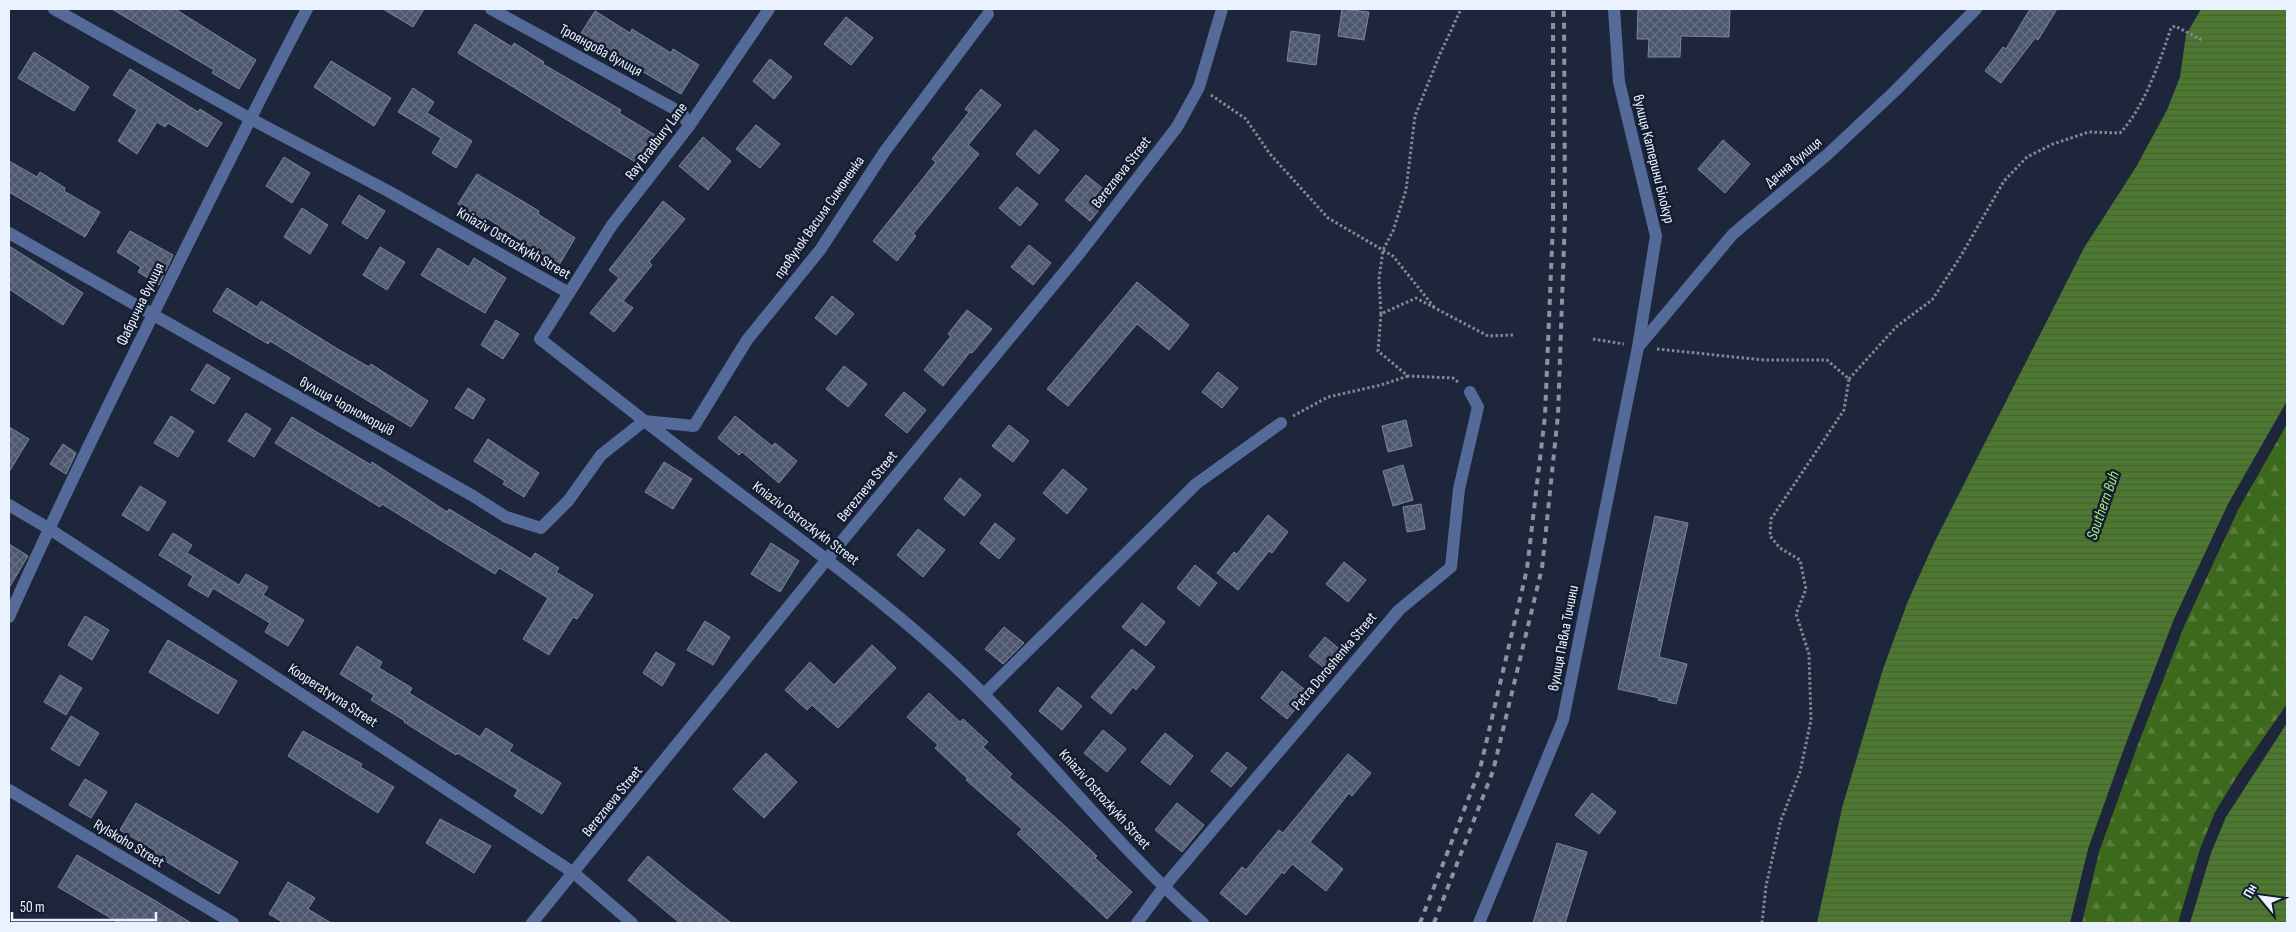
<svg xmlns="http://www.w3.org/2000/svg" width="2296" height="932" font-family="'Sofia Sans Condensed',sans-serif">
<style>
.forest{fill:url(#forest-firs)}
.water{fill:url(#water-rules)}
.building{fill:url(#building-cross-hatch);stroke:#79859e}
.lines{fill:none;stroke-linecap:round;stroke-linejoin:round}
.path{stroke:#808899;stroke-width:3;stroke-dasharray:2.5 2.5;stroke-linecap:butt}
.minor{stroke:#546a99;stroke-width:12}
.rail{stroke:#8a92a3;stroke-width:4;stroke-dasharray:6 6;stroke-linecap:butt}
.labels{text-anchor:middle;stroke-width:5;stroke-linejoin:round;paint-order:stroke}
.street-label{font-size:15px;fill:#eaf1ff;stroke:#141d30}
.water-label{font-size:16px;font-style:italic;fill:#aae984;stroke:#141d30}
</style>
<defs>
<pattern id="forest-firs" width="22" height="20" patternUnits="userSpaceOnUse" patternTransform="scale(1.25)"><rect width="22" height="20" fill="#3d691c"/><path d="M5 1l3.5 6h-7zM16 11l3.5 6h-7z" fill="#597f3e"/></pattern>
<pattern id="water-rules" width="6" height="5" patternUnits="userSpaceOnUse" patternTransform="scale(1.25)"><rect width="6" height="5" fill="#4d792e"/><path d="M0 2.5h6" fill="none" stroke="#495e3e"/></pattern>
<pattern id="building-cross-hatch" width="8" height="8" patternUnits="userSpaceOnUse" patternTransform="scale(1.25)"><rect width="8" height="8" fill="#4d586f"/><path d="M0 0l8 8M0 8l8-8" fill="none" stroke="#677085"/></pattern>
</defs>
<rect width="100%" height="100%" fill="#1d263b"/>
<!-- forest -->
<polygon class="forest" points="2287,424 2287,704 2239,773 2215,812 2200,849 2178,923 2082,923 2099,852 2137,747 2185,624 2238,510"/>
<!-- water -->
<g class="water">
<polygon points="2201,9 2287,9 2287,401 2228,504 2174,619 2126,743 2088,849 2070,923 1817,923 1842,808 1883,669 1908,601 1934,543 2084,248 2136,167 2167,110 2180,77 2186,35"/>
<polygon points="2287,723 2287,923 2190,923 2211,853 2226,817"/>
</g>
<!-- building -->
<g class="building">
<polygon points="112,9 175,9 256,60 239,89 212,73 214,70"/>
<polygon points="383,9 424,9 413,27"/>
<polygon points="1342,9 1369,12 1364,40 1338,36"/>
<polygon points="1638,9 1730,9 1729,37 1681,36 1680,57 1648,57 1649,39 1637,39"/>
<polygon points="2030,9 2057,9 2038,40 2035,38 2001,83 1985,71 2003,47 2006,49"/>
<polygon points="595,11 630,33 632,29 671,53 673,49 699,65 681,94 604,49 602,53 578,38"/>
<polygon points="846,17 873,38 851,65 824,44"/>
<polygon points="475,24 512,47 514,43 544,62 543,64 621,110 619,113 655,135 637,163 458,53"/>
<polygon points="1291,31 1320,35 1316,65 1287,61"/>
<polygon points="34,52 89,87 74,111 18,78"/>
<polygon points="770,59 792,77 774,99 753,81"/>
<polygon points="331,61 391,98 374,126 314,87"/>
<polygon points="130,69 198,112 200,109 222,123 207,147 168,123 165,127 157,122 137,154 118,141 137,110 113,95"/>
<polygon points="413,88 434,102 427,113 472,141 456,168 432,153 441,138 398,112"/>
<polygon points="981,89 1001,105 968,145 979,154 913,234 916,236 897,261 873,241 936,162 932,159 969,112 965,109"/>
<polygon points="756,125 780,144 760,168 736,149"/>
<polygon points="1035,130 1059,150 1039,174 1016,154"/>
<polygon points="703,137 731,161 708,190 679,166"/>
<polygon points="1723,140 1750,164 1725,193 1698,169"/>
<polygon points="284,157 310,173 292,203 266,186"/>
<polygon points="9,161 37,177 40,172 65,188 64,191 100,212 85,237 9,192"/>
<polygon points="477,174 539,211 538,214 575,238 559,265 487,218 485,221 458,204"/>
<polygon points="1086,175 1111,195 1090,221 1065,200"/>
<polygon points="1017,187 1038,204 1020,226 999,208"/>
<polygon points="359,195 385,211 367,239 342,223"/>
<polygon points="663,201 685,219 649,262 652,265 623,301 633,308 614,332 590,313 619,278 609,270"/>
<polygon points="302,208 328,225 310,254 284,237"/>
<polygon points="130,231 173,255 159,285 138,272 141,267 117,252"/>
<polygon points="1029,245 1051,263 1033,285 1011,267"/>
<polygon points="9,246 83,293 63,325 9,289"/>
<polygon points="380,247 405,262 387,290 363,275"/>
<polygon points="438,248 469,267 474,258 506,278 485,313 421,275"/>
<polygon points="1137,282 1189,325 1169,350 1137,324 1068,406 1047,389"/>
<polygon points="227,288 257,307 261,301 336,348 369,367 371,364 428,401 411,427 270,341 268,344 213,311"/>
<polygon points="832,296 854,314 836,335 815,318"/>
<polygon points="967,310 992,329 972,353 970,352 943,386 924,370 951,336 948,334"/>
<polygon points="496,320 519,334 503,359 481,345"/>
<polygon points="207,364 230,378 214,404 191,390"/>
<polygon points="844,366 867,384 848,407 826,389"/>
<polygon points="1218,372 1238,388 1222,408 1202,392"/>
<polygon points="468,388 485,399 473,419 455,408"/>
<polygon points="904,392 926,410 907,433 885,415"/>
<polygon points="246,413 271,429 254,457 228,441"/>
<polygon points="171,416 194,431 178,457 154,443"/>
<polygon points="735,416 772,446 775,443 797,461 779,483 742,452 739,455 718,438"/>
<polygon points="292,417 371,465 372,462 447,512 449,509 531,559 535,553 559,568 556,572 593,595 577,619 573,617 549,655 523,639 548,598 499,568 495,574 382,504 380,507 275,443"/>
<polygon points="1406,420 1412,446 1388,452 1382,426"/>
<polygon points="1009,425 1029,441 1013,462 992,446"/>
<polygon points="9,427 29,439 9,472"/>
<polygon points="488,439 539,473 524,497 503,484 505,481 474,461"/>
<polygon points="63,444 76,453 66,474 50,464"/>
<polygon points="664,462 692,479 673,509 645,492"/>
<polygon points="1403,465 1413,500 1393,506 1383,471"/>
<polygon points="1063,469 1087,489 1067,514 1043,493"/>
<polygon points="960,478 981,495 964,516 944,499"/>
<polygon points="140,486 166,502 148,531 122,515"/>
<polygon points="1421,504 1425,529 1407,532 1403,507"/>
<polygon points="1268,515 1288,532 1272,553 1269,551 1238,590 1217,573 1234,552 1237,554"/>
<polygon points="1655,516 1688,523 1659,657 1687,664 1676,704 1658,700 1659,698 1618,689"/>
<polygon points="995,523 1015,539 999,559 980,543"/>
<polygon points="918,529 945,550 923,577 897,555"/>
<polygon points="173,533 192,545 187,553 239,585 246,574 268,587 263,595 304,620 288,646 265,632 270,623 213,588 208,597 188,585 193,576 159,555"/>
<polygon points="771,543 799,561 780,592 751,574"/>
<polygon points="9,544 28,556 9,588"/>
<polygon points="1344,562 1366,580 1348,602 1326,584"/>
<polygon points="1195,565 1217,583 1199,606 1177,588"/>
<polygon points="1142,603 1165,622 1146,646 1122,627"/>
<polygon points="85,616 109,630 92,660 68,645"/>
<polygon points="705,621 730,637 713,665 687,650"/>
<polygon points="1004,627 1024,643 1003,664 985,649"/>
<polygon points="1325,637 1343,652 1328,671 1309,656"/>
<polygon points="168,640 237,681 218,714 149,672"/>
<polygon points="872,645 896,668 838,728 812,705 807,710 785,690 810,662 834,685"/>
<polygon points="357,646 382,662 379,668 412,688 409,693 480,737 486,728 513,745 509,751 561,783 542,814 514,796 518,790 458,753 456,755 404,722 405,721 371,700 374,695 340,674"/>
<polygon points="1132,649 1155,667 1136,690 1133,687 1111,714 1091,697"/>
<polygon points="656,652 675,664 662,686 643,673"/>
<polygon points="1282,671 1309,693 1287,719 1261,698"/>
<polygon points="60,675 82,688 66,715 44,702"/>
<polygon points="1058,687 1082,706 1062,730 1039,711"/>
<polygon points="929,693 960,722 963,719 988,742 983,747 1012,774 1009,777 1066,827 1097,856 1095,858 1132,892 1107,919 1017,834 1022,829 966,780 968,779 935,748 938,745 907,717"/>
<polygon points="71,716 99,733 79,766 51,749"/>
<polygon points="1103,730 1126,749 1107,772 1084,753"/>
<polygon points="303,731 362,764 360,767 394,787 378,813 288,756"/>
<polygon points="1165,733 1193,756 1170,785 1141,762"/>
<polygon points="1227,752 1247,768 1231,787 1211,771"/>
<polygon points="766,753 797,782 764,818 733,789"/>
<polygon points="1348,754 1371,773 1352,796 1349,793 1310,842 1343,869 1326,891 1292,864 1284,874 1282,872 1246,915 1220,893 1242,867 1246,870 1279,830 1283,833"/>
<polygon points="85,779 107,792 91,818 69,805"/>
<polygon points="1592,793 1616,812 1599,834 1575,815"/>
<polygon points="136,803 238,862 219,894 154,854 156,851 120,830"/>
<polygon points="1177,803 1204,825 1182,852 1155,830"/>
<polygon points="440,819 491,846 474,873 426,843"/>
<polygon points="1557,843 1587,852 1565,923 1533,923"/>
<polygon points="77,855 154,900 191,923 119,923 58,887"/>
<polygon points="648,856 684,886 731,923 680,923 628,880"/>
<polygon points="288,882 315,898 308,909 331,923 284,923 269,914"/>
</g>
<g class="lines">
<!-- path -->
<g class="path">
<polyline points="1211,95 1246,119 1270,154 1328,218 1393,256 1434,307"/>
<polyline points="1381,314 1379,279 1383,250 1393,231 1406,190 1415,116 1440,54 1461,9"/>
<polyline points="1593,339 1624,344"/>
<polyline points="1657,349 1764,360 1827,360 1849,379 1844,410 1771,519 1770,536 1780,548 1800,560 1806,589 1796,614 1809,654 1811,720 1800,772 1781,820 1766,886 1762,923"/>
<path d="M1849,379l47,-52 36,-27 27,-41 45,-78 23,-24 26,-13 36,-12 31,1c24,-25 40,-72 51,-105l4,-2 27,14"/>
<polyline points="1458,382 1453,378 1408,376 1378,351 1381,314 1416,298 1488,336 1513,335"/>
<polyline points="1293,416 1328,397 1381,385 1408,376"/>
</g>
<!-- minor -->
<g class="minor">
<polyline points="54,9 249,118 388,191 569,293"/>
<polyline points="491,9 682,113 689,126"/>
<path d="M769,9l-80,117 -77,99 -72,114c68,53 135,107 204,158 69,52 138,103 202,161 91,83 165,184 257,265"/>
<polyline points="9,233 473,496 506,517 541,528 568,501 601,455 644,421"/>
<polyline points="1639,346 1733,234 1828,154 1895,91 1976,9"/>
<polyline points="644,421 694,426 747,340 820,250 885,151 988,14"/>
<polyline points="9,505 48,528 574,873 632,923"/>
<path d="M9,617c42,-95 87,-187 133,-280 54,-110 108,-220 165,-328"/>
<polyline points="984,694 1196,484 1281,423"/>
<polyline points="9,790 233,923"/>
<polyline points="532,923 828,558 1079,254 1177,127 1199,87 1222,9"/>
<polyline points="1137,923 1163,888 1399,610 1451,567 1459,489 1478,407 1470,392"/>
<polyline points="1479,923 1563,720 1638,347 1656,236 1619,82 1614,9"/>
</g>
<!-- rail -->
<g class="rail">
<polyline points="1420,923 1480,769 1527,569 1545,416 1553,223 1553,9"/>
<polyline points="1434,923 1493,771 1542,568 1558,415 1565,216 1564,9"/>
</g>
</g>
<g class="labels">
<!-- street labels -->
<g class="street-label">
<text transform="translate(601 50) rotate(29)" y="5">Трояндова вулиця</text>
<text transform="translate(656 141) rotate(-53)" y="5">Ray Bradbury Lane</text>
<text transform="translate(1654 159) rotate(76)" y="5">вулиця Катерини Білокур</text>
<text transform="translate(1793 162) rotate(-40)" y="5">Дачна вулиця</text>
<text transform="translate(1121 172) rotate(-52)" y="5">Berezneva Street</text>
<text transform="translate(819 217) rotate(-55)" y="5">провулок Василя Симоненка</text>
<text transform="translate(514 243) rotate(30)" y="5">Kniaziv Ostrozkykh Street</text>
<text transform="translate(140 304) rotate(-64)" y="5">Фабрична вулиця</text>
<text transform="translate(347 406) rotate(29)" y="5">вулиця Чорноморців</text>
<text transform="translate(867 486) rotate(-51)" y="5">Berezneva Street</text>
<text transform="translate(806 523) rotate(37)" y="5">Kniaziv Ostrozkykh Street</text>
<text transform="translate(1563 638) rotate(-79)" y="5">вулиця Павла Тичини</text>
<text transform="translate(1334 661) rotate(-50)" y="5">Petra Doroshenka Street</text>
<text transform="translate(333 695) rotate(33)" y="5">Kooperatyvna Street</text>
<text transform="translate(1105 799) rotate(48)" y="5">Kniaziv Ostrozkykh Street</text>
<text transform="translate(612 801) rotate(-51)" y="5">Berezneva Street</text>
<text transform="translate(129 843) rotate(31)" y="5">Rylskoho Street</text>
</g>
<!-- water labels -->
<g class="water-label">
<text transform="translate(2102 505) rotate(-71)" y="6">Southern Buh</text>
</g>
</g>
<!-- border -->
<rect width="2296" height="932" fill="none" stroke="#eaf1ff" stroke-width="20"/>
<!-- north arrow -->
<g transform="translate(2261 897) rotate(299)" stroke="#141d30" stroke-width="4" paint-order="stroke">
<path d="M0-4L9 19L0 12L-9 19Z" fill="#eaf1ff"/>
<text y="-8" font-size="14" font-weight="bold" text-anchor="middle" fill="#eaf1ff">Пн</text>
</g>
<!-- scale -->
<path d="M12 912v8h144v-8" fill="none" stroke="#eaf1ff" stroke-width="2.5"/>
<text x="20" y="912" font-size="15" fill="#eaf1ff" stroke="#141d30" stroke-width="4" paint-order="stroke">50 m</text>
</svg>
